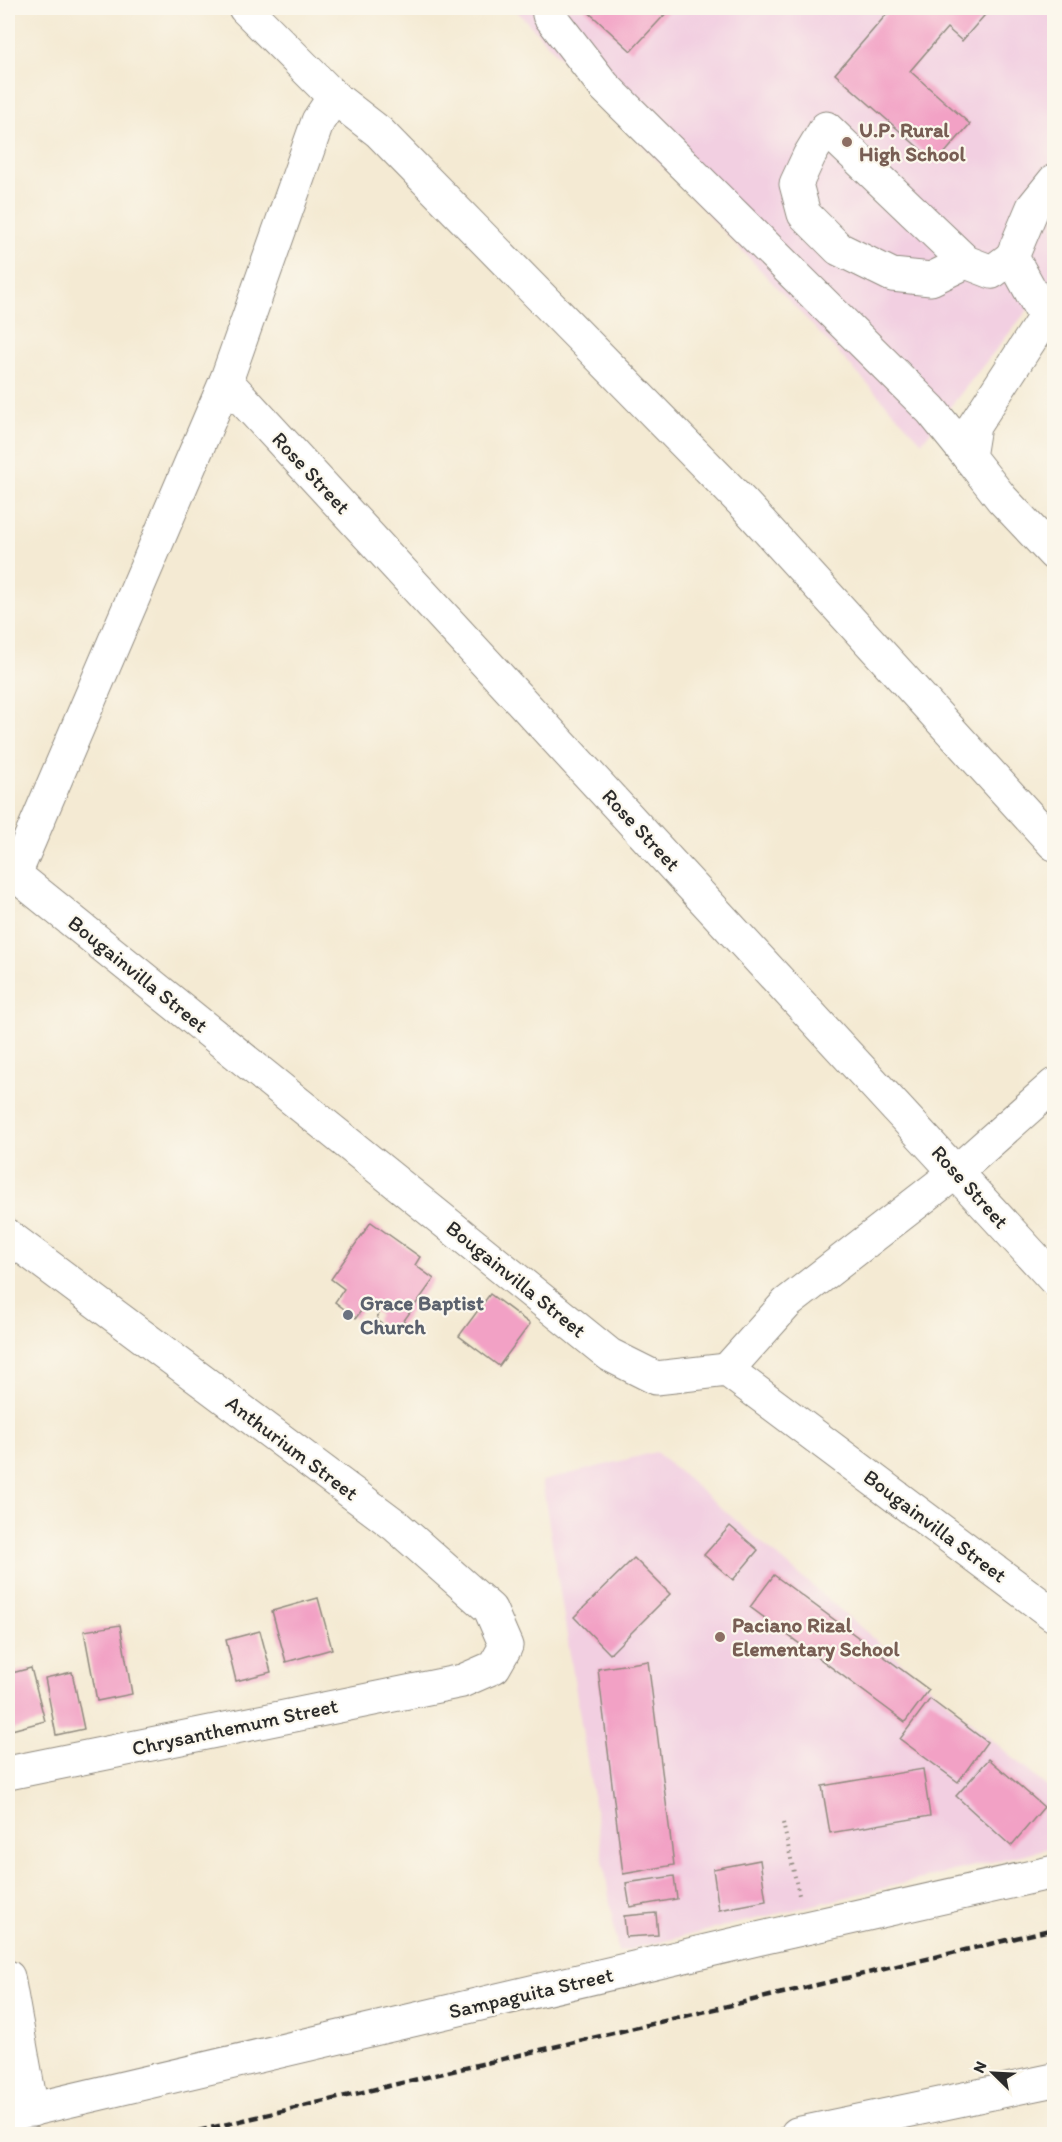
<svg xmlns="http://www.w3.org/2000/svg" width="1062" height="2142" font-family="Itim,sans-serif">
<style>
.built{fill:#f2cfe1}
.building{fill:#f2a1c5}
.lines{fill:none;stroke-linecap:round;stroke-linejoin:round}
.minor-casing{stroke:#908a7f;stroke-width:35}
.path{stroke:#908a7f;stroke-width:4;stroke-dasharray:1.5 4.5;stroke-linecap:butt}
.minor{stroke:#fff;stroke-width:33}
.rail{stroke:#2b2b2b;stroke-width:4.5;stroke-dasharray:9 4.5;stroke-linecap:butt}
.education-dot{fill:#8d6e63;stroke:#fbf7ec;stroke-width:2}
.worship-dot{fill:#6b7280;stroke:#fbf7ec;stroke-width:2}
.labels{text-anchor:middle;stroke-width:4.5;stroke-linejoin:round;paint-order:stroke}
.education-label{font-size:21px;font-weight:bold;fill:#785e54;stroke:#fbf7ec;text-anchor:start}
.street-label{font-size:21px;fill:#2b2b2b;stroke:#fbf7ec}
.worship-label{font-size:21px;font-weight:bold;fill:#5b616d;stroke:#fbf7ec;text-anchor:start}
</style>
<rect width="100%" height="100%" fill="#fbf7ec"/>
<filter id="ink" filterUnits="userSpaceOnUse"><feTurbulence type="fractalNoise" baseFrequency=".0167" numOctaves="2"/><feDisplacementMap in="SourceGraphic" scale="12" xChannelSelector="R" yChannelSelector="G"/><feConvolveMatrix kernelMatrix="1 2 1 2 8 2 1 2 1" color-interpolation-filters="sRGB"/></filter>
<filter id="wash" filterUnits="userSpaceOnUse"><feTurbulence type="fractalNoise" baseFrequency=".008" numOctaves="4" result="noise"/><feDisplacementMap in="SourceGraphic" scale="24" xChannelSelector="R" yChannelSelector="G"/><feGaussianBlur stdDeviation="1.35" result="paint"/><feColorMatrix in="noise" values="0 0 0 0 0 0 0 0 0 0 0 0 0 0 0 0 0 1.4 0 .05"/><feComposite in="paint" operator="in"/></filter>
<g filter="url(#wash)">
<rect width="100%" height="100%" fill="#f4ead3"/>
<!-- built -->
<g class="built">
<polygon points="514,8 1054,8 1054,277 922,442"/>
<polygon points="656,1452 1054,1793 1054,1847 618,1952 542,1481"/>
</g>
<g id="blocks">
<!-- building -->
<g class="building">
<polygon points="584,8 671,8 631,51"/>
<polygon points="892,8 991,8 962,41 947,28 910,71 970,124 936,163 835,74"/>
<polygon points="371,1222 420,1257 415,1265 434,1279 395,1333 376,1320 379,1314 365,1305 356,1318 335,1302 344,1289 331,1279"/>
<polygon points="490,1294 530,1324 499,1366 459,1336"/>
<polygon points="730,1526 758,1550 733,1580 704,1555"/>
<polygon points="634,1558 670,1594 610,1654 574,1617"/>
<polygon points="774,1575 929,1690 905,1722 750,1607"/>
<polygon points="318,1598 332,1649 286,1662 272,1611"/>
<polygon points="120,1625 132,1694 97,1701 84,1631"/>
<polygon points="260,1631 271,1672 236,1681 226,1640"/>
<polygon points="648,1661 674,1865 623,1874 598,1669"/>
<polygon points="31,1668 45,1721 8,1731 8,1674"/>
<polygon points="72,1672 84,1729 56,1735 45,1678"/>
<polygon points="930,1699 987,1742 958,1782 900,1739"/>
<polygon points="989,1759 1044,1807 1011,1846 956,1796"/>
<polygon points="923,1769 930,1816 830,1833 822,1786"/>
<polygon points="760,1860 766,1901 719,1910 713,1869"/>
<polygon points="674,1876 677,1899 630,1907 626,1883"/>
<polygon points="656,1913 658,1935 626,1937 624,1916"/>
</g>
</g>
</g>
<g filter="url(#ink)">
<use href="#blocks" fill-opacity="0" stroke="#908a7f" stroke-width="1.5"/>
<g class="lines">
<defs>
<g id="minor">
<polyline points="245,8 334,97 379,132 744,504 1054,844"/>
<polyline points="548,8 549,15 604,86 931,410 969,457"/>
<polyline points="966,262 931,279 892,275 839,249 804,214 796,184 809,156 826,128 966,262 992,272 1012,257"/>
<polyline points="1054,306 1045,317 974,426 969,457 1002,499 1054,554"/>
<polyline points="1045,317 1012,257 1033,207 1054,181"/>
<polyline points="226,381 1054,1279"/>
<polyline points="8,869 610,1355 656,1378 727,1370 1054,1615"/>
<polyline points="15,874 226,381 318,121 334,97"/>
<polyline points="8,1236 395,1525 490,1609 506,1646 494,1667 462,1681 8,1773"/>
<polyline points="727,1370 787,1303 956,1172 1054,1085"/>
<polyline points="8,1977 32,2110"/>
<polyline points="8,2115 757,1939 1054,1872"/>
<polyline points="797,2134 1054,2080"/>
</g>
</defs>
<!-- minor casing -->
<use href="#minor" class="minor-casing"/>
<!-- path -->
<polyline class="path" points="783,1823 799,1895"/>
<!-- minor -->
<use href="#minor" class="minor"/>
<!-- rail -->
<polyline class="rail" points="185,2134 1054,1929"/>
</g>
</g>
<!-- markers -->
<g class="education-dot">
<circle cx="847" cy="142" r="6"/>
<circle cx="720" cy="1637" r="6"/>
</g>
<circle class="worship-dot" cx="348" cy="1315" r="6"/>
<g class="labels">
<!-- education labels -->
<g class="education-label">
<text x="859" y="137">U.P. Rural<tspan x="859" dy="24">High School</tspan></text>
<text x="732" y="1632">Paciano Rizal<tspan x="732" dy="24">Elementary School</tspan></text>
</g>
<!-- street labels -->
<g class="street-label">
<text transform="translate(311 473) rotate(47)" y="7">Rose Street</text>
<text transform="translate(641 830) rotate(47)" y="7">Rose Street</text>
<text transform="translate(138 974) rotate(39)" y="7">Bougainvilla Street</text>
<text transform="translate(970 1187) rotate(48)" y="7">Rose Street</text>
<text transform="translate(516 1279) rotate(39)" y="7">Bougainvilla Street</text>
<text transform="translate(292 1448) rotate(37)" y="7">Anthurium Street</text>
<text transform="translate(935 1526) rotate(37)" y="7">Bougainvilla Street</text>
<text transform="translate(235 1727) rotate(-12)" y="7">Chrysanthemum Street</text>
<text transform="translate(531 1993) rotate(-13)" y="7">Sampaguita Street</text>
</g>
<!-- worship labels -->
<g class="worship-label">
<text x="360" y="1310">Grace Baptist<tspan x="360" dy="24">Church</tspan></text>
</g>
</g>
<!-- margin -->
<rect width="1062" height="2142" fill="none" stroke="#fbf7ec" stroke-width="30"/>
<!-- north arrow -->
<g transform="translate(993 2073) rotate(294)" stroke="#fbf7ec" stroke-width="4.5" paint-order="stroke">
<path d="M0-4.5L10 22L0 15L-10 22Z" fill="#2b2b2b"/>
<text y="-9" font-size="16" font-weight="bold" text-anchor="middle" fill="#2b2b2b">N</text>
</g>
</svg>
